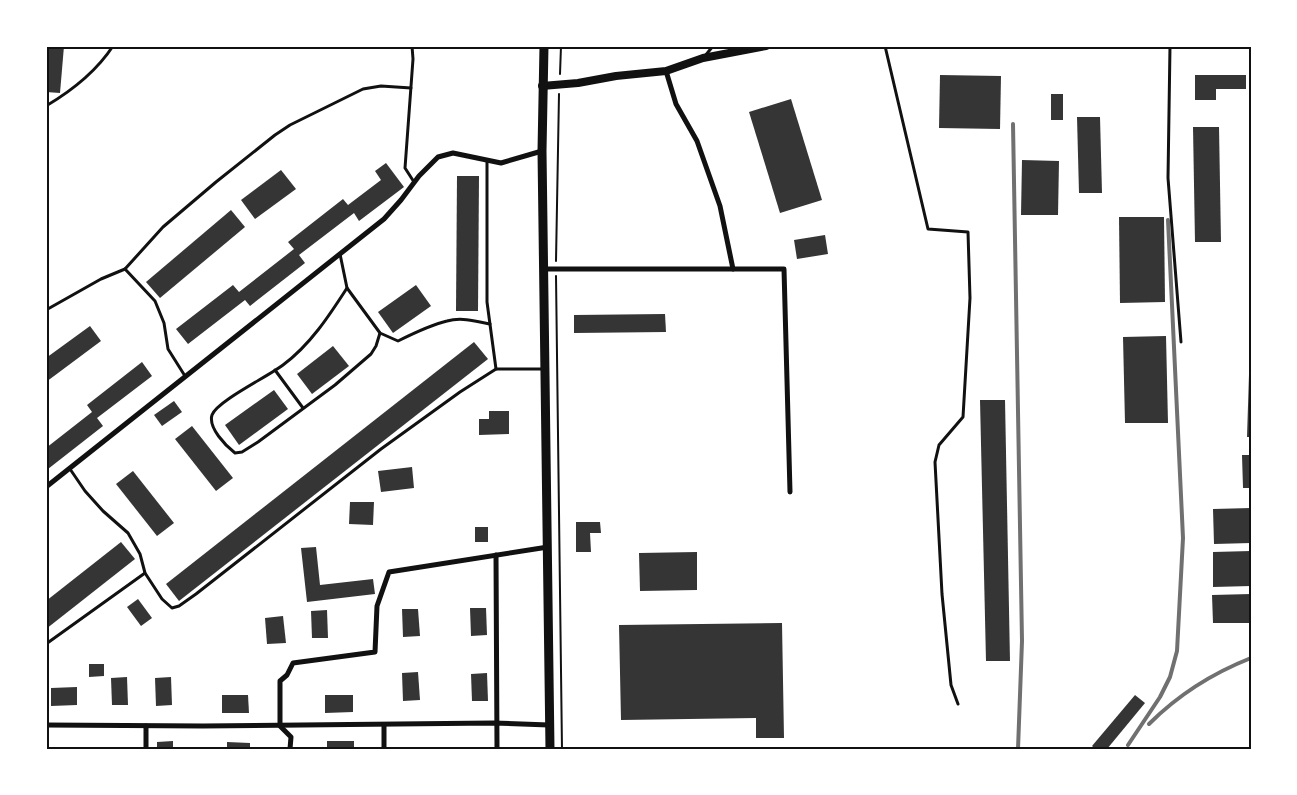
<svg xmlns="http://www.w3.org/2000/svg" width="1297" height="795" font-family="'DM Sans',sans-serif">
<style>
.building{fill:#353535}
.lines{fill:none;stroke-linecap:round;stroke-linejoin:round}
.path{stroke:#111;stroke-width:2}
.service{stroke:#111;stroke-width:3}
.minor{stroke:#111;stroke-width:5}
.tertiary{stroke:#111;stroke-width:8}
.secondary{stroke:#111;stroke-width:9}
.rail{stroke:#707070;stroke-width:4}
.neatline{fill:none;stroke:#111;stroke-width:2}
</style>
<rect width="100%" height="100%" fill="#fff"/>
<!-- building -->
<g class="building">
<polygon points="46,46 64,46 60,93 46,92"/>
<polygon points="940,75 1001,76 1000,129 939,128"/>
<polygon points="1195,75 1246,75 1246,89 1216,89 1216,100 1195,100"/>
<rect x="1051" y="94" width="12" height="26"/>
<polygon points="791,99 822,200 780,213 749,112"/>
<polygon points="1077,117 1100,117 1102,193 1079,193"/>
<polygon points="1193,127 1219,127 1221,242 1195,242"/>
<polygon points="1022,160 1059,161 1058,215 1021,215"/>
<polygon points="386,163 404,187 359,221 354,213 299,255 305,263 250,306 245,300 188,344 176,329 233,285 239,292 294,249 288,242 343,199 348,205 381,180 375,171"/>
<polygon points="281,170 296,189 255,219 241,200"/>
<polygon points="457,176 479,176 478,311 456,311"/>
<polygon points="231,210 245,227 160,298 146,282"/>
<polygon points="1119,217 1164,217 1165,302 1120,303"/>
<polygon points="825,235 828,254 797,259 794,240"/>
<polygon points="416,285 431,306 393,333 378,312"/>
<polygon points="665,314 666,332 574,333 574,315"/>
<polygon points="90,326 101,341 46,382 46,358"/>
<polygon points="1166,336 1168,423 1125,423 1123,337"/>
<polygon points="474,342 488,359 179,601 166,584"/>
<polygon points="333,346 349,366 312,394 297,374"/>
<polygon points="142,362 152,376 97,418 103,426 48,469 46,467 46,448 92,412 87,405"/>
<polygon points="1249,375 1251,375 1251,437 1247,437"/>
<polygon points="274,390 288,409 239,445 225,425"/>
<polygon points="980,400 1005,400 1010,661 986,661"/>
<polygon points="174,401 182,412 162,426 154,415"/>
<polygon points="489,411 509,411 509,434 479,435 479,419 489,419"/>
<polygon points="192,426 233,478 216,491 175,439"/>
<polygon points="1242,455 1251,455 1251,488 1243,488"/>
<polygon points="412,467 414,488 381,492 378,471"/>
<polygon points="133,471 174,523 157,536 116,484"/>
<polygon points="350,502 374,502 373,525 349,524"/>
<polygon points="1251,508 1251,543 1214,544 1213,509"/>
<polygon points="576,522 600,522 601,533 590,533 591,552 576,552"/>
<rect x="475" y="527" width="13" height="15"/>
<polygon points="121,542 135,559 46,629 46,601"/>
<polygon points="316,547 320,585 373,579 375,594 307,602 301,548"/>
<polygon points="1251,551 1251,586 1213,587 1213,552"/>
<polygon points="697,552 697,590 640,591 639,553"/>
<polygon points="1251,594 1251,623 1213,623 1212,595"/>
<polygon points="138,599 152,618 141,626 127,607"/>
<polygon points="470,608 486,608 487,635 471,636"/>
<polygon points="402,609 418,609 420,636 403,637"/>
<polygon points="327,610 328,638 312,638 311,611"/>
<polygon points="283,616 286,643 267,644 265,618"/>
<polygon points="782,623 784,738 756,738 756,718 621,720 619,625"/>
<polygon points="89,664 104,664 104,676 89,677"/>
<polygon points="418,672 420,700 403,701 402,673"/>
<polygon points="487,673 488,701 472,701 471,674"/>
<polygon points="127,677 128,705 112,705 111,678"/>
<polygon points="171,677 172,705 156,706 155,678"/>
<polygon points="77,687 77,705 51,706 51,688"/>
<polygon points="222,695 248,695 249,713 222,713"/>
<polygon points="325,695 353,695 353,712 325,713"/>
<polygon points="1135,695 1145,703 1107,749 1095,749 1092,746"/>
<polygon points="173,741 173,749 157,749 157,742"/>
<rect x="327" y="741" width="27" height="8"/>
<polygon points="227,742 250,743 250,749 227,749"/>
</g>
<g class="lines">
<!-- path -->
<g class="path">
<polyline points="560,74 561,46"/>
<polyline points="556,261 559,94"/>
<polyline points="556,276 562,749"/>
</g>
<!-- service -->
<g class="service">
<polyline points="412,46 413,59 405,168 414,182"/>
<polyline points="885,46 928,229 968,232 970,298 963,417 939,445 935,462 942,594 951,685 958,704"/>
<polyline points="1170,46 1168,178 1181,342"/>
<polyline points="705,56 713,46"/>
<path d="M46,106c27,-16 50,-34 67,-60"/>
<polyline points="487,161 487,302 496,369"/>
<path d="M340,254l7,34 33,45 18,8c16,-8 32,-16 49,-20 14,-4 29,0 43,3"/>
<path d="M347,288c-18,28 -37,57 -64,77 -14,11 -66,36 -71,50 -4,13 14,31 23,38l7,-1 16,-10 77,-57 36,-31 5,-8 4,-13"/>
<polyline points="46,310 101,279 125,269"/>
<polyline points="275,370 303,408"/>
<polyline points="185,376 168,349 164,323 155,301 125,269 163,227 216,182 275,135 290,125 363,89 381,86 411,88"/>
<polyline points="70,469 85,491 103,511 128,533 140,554 145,573 162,599 172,608 179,606 196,594 381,449 460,392 496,369 544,369"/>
<polyline points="46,644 145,573"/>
</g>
<!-- minor -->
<g class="minor">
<polyline points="666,71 676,104 697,141 720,206 733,269"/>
<polyline points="544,269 784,269 790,492"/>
<polyline points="46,487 384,219 401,200 419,176 438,157 453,153 501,163 542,151"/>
<polyline points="496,555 497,749"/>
<polyline points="46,725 203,726 493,723 549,725"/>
<polyline points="384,725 384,749"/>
<polyline points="146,726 146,749"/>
<polyline points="290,749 291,737 280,726 280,681 287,675 293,663 375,652 377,606 389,572 548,547"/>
</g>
<!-- tertiary -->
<polyline class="tertiary" points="542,86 578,83 616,76 666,71 703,58 766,46"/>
<!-- secondary -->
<polyline class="secondary" points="544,46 542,151 550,749"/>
<!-- rail -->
<g class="rail">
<polyline points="1013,124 1022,641 1018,749"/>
<path d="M1149,724c29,-29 64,-51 102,-66"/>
<polyline points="1128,745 1160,697 1170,677 1177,651 1183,538 1168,220"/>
</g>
</g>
<!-- border -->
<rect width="1297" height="795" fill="none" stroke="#ffffff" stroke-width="95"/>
<rect x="48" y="48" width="1202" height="700" class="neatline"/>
</svg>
